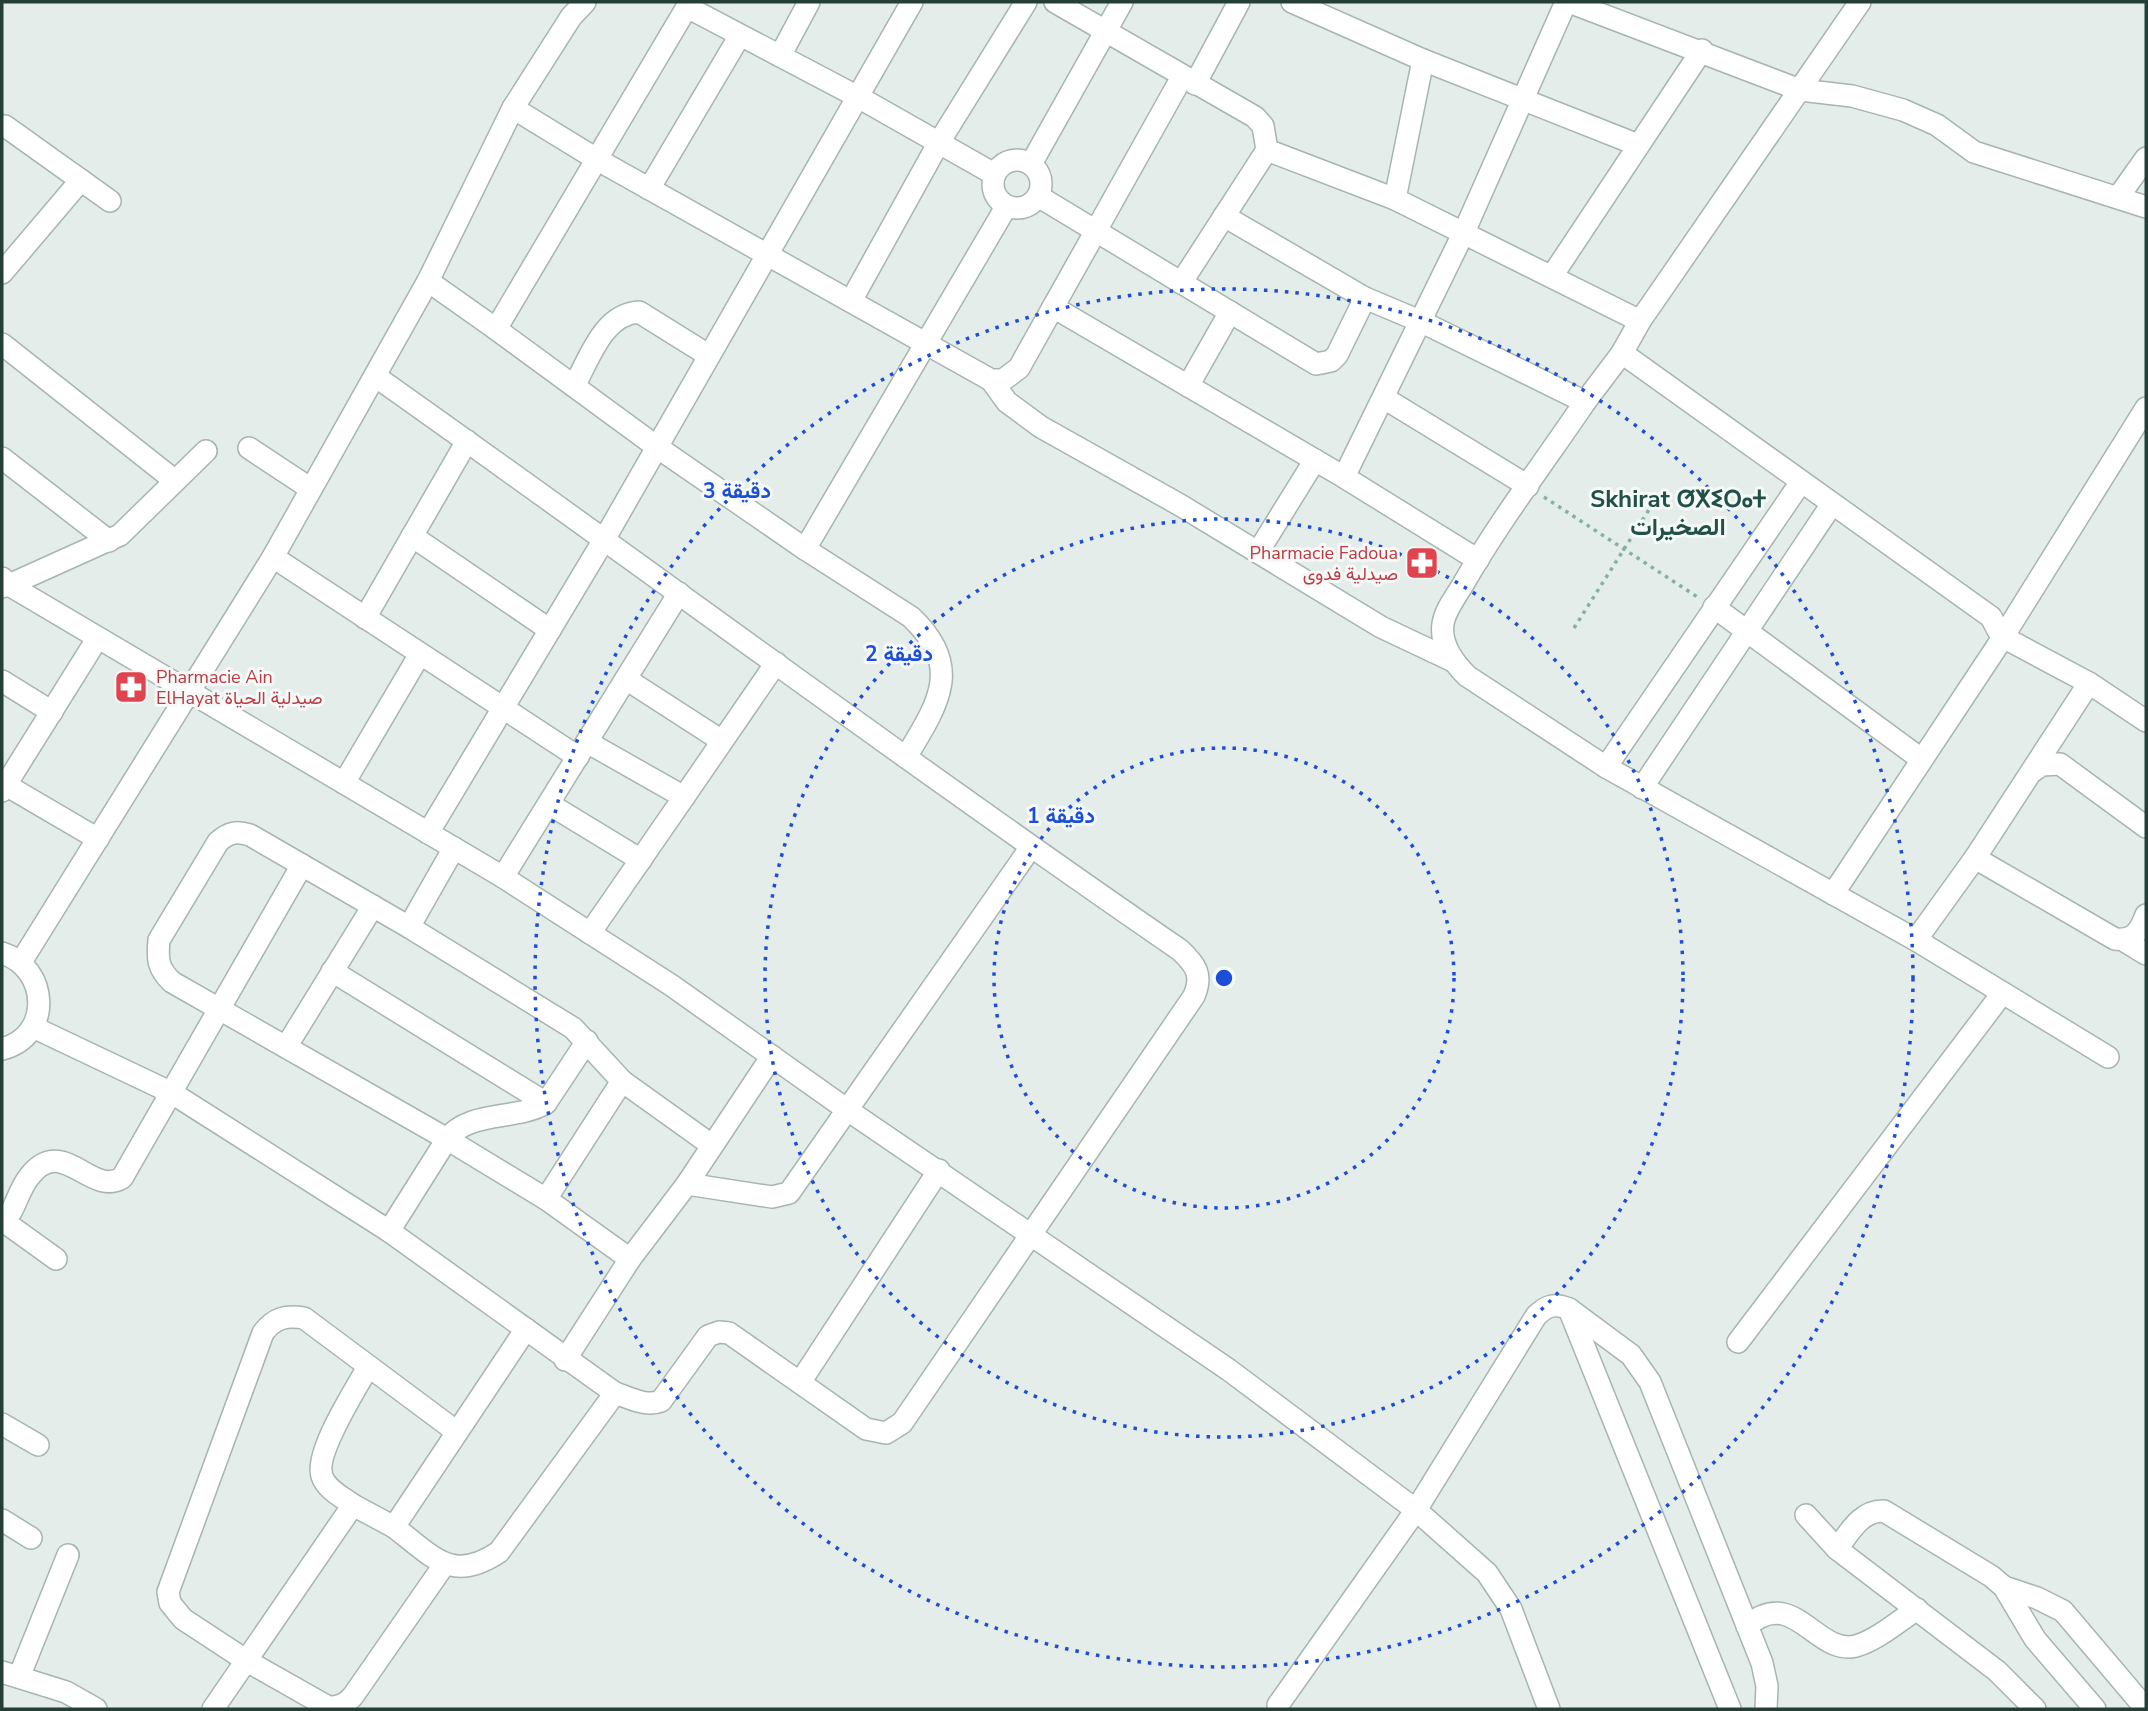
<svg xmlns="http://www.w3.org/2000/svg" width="2148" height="1711" font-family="'Nunito Sans',Vazirmatn,'Noto Sans Tifinagh',sans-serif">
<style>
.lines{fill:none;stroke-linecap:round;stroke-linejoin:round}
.minor-casing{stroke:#a7b5b0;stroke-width:24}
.path{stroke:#85b0a5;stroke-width:3.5;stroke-dasharray:3.5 5;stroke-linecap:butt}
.minor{stroke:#fff;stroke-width:21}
.ring{fill:none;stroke:#1d4ed8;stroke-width:3.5;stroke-dasharray:3.5 7}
.labels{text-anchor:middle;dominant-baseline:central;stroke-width:6;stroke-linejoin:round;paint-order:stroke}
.health-label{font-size:18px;fill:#be3a42;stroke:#f5f9f7;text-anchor:end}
.district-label{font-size:24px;font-weight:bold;fill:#205047;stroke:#f5f9f7}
.centre{fill:#1d4ed8;stroke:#f5f9f7;stroke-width:3.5}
.ring-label{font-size:21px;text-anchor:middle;font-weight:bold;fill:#1d4ed8;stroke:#f5f9f7;stroke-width:6;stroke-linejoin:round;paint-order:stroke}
</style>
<rect width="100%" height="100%" fill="#e4ede9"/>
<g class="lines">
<defs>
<g id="minor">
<polyline points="1055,2 1255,117 1263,126 1267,150 1181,283"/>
<polyline points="1292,2 1423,60 1638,145"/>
<polyline points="1569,2 1800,90 1852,96 1903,110 1937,125 1974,152 2146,207"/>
<polyline points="687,7 860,98 994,174"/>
<polyline points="780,56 809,2"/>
<polyline points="1423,60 1395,199 1640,321"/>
<polyline points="1195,84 1239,2"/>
<polyline points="513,108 598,160 991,380 1003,380 1019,368 1182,77"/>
<polyline points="5,126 110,201"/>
<polyline points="1267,150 1395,199"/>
<circle cx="1017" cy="184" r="24"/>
<polyline points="1031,164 1122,2"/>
<polyline points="649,189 739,37"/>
<polyline points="1038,196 1316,364 1331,361 1337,355 1365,298"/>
<polyline points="2119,196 2146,158"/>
<path d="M 1224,216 L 1365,298 L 1422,322 L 1585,402 C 1545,461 1501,519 1465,581 C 1458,594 1445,609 1443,624 C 1440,644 1454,663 1467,676 L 1606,767 L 1916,940 L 2108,1057"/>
<polyline points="2,273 81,180"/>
<polyline points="1552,276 1702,50"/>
<polyline points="428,281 496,329 690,2"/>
<polyline points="851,301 938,144 1026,2"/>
<polyline points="1053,307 1344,477"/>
<polyline points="496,329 657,447 805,549 1006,207"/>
<polyline points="2,344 174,480"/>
<polyline points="1622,353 1640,321 1860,2"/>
<polyline points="991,380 1007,402 1041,427 1180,505 1381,627 1453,661"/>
<path d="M 574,386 C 590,358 603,314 639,312 L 708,355"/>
<polyline points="1188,386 1230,312"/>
<polyline points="1384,398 1528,486"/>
<polyline points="1585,402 1622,353 1991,617 2001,636 2089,683 2146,721"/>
<polyline points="249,448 311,489"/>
<polyline points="2,458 109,541"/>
<polyline points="412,536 550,630"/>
<path d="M 805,549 L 911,617 C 964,667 938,704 906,757"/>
<polyline points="1258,552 1315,460"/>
<polyline points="273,557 578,757"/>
<polyline points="1478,560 1344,477 1464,232 1566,2"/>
<polyline points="2,578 9,585 120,535 206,451"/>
<polyline points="2,587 9,585 503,877 590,933 671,985 849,1111 1229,1370 1416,1510 1487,1573 1511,1609 1549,1709"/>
<polyline points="1714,607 1921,759"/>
<polyline points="365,618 467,441"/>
<polyline points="626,679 722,741"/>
<polyline points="2,681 52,712"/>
<polyline points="587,742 684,797 590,933"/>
<polyline points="1606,767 1801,482"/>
<polyline points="2033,771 2042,765 2060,764 2146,827"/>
<polyline points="344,783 420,654"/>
<polyline points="6,785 98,839"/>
<polyline points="1642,788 1832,504"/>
<polyline points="2,791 97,639"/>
<polyline points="684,797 776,663"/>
<polyline points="549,804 641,860"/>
<polyline points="428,833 605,538 912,2"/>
<path d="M 454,848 L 409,927 L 250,835 C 237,831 229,832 218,842 L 159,940 C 157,959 158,969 172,982 L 447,1139 C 470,1110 515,1121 546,1103"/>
<path d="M 1975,858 L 2115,939 C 2134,941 2140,931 2146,915"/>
<polyline points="503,877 679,593"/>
<polyline points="1833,894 1998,645 2146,408"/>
<polyline points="409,927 573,1028 622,1081"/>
<polyline points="1916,940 1975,858 2089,683"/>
<polyline points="2123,940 2146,954"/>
<path d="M 2,953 C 49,968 53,1036 2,1049"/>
<polyline points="21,962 273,557 428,281 513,108 571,17 585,2"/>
<polyline points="332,971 546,1103 587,1041"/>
<path d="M 33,1027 L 172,1093 L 389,1231 L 615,1393 C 630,1398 646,1407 661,1401 L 708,1336 L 719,1332 L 729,1333 L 866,1429 L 886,1433 L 902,1423 L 1194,996 C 1203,975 1196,965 1180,950 C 908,763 644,566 375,376"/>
<polyline points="286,1047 373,906"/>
<polyline points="687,1184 772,1197 789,1193 1031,847"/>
<polyline points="546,1199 622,1081 710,1144"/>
<path d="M 11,1212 C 17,1201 21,1187 29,1177 C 62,1133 90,1197 122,1178 L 302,865"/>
<polyline points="6,1223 56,1259"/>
<polyline points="389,1231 447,1139 546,1199 630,1259"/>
<polyline points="1569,1309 1730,1709"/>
<polyline points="1738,1342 2001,995"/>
<polyline points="565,1360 630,1259 687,1184 772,1056"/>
<polyline points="801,1381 939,1170"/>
<polyline points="2,1424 38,1445"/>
<path d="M 353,1505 C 342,1497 326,1489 322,1476 C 314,1453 356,1389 368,1367"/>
<polyline points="1806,1515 1837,1549 1997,1671 2035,1709"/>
<polyline points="2,1520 31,1538"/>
<path d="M 394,1527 C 433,1556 451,1584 499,1552 L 615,1393"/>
<path d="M 1837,1549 C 1849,1533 1861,1510 1884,1511 L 1991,1576 L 2004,1587 L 2035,1639 L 2095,1709"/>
<path d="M 444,1565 L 353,1696 C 345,1705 339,1707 328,1707 L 247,1661 L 183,1619 L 170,1603 L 168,1592 L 263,1333 C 274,1318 286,1315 304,1318 L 457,1432"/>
<polyline points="2004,1587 2037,1598 2063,1611 2146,1709"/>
<path d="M 1747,1626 C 1794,1585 1816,1656 1856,1646 C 1877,1640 1899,1621 1917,1609"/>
<polyline points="2,1672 66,1692 96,1709"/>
<polyline points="19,1677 68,1555"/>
<path d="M 1278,1705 L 1416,1510 L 1536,1316 C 1547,1305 1555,1303 1569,1309 L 1631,1355 L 1650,1382 L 1762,1663 L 1767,1686 L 1766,1709"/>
<polyline points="213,1709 353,1505 394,1527 526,1329"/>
</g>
</defs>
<use href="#minor" class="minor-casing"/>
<g class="path">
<polyline points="1544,497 1699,598"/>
<polyline points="1574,628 1652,505"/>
</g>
<use href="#minor" class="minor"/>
</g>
<g class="ring">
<circle cx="1224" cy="978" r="230"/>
<circle cx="1224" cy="978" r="459"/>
<circle cx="1224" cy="978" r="689"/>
</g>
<defs>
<symbol id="pharmacy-square" viewBox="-11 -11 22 22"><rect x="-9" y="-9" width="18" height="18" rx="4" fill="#e0444e" stroke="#f5f9f7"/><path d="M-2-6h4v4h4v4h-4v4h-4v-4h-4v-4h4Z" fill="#fff"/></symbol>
</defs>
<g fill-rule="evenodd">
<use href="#pharmacy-square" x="1403" y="544" width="38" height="38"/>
<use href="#pharmacy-square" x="112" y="668" width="38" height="38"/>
</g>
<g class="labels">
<g class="health-label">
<text x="1398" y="553">Pharmacie Fadoua<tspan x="1398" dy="21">صيدلية فدوى</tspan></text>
<text x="156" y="677" text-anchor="start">Pharmacie Ain<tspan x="156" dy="21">ElHayat صيدلية الحياة</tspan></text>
</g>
<g class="district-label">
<text x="1678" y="499">Skhirat ⵚⵅⵉⵔⴰⵜ<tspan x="1678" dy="28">الصخيرات</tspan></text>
</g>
</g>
<circle cx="1224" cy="978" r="10" class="centre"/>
<g class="ring-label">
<text x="737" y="498">3 دقيقة</text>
<text x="899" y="661">2 دقيقة</text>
<text x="1061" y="823">1 دقيقة</text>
</g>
<rect width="2148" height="1711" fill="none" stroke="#243e38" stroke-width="7"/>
</svg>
